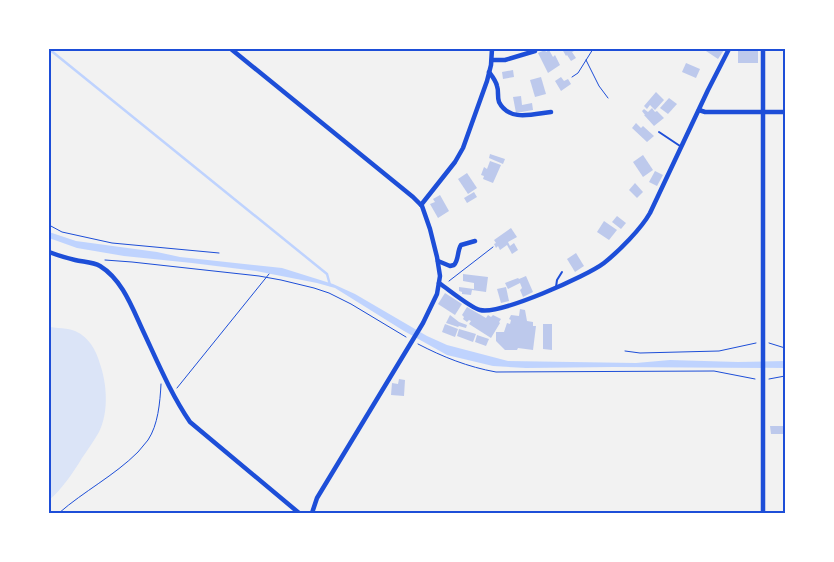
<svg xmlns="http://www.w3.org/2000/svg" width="834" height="562" font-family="'Work Sans',sans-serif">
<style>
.green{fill:#dbe4f7}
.water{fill:#bfd3fe}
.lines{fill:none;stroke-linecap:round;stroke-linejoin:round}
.stream{stroke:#bfd3fe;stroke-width:2.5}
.building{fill:#bdc9ec}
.path{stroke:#1d4ed8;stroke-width:1}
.service{stroke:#1d4ed8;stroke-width:2}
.minor{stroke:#1d4ed8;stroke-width:4.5}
.neatline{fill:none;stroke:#1d4ed8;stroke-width:2}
</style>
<rect width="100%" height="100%" fill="#f2f2f2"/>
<path class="green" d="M 49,327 C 57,328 68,328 75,331 C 89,337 96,350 100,364 C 107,384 109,412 99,432 C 94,441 88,449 82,458 C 73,473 62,489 49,500 Z"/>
<polygon class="water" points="49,232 76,241 157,252 180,257 282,268 333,284 355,294 427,336 447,345 508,361 636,363 670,360 738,362 785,361 785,368 614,367 526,368 493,366 447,355 404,331 335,288 317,283 256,271 192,263 124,256 77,248 49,238"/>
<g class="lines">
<polyline class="stream" points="49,49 327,274 330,285"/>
</g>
<g class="building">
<polygon points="562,49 578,49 572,52 576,58 571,61 567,55 566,56"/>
<polygon points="708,49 722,49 724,50 718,59 706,51"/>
<polygon points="545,50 546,52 549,50 553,57 555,55 560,65 548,73 538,53"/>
<rect x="738" y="51" width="20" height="12"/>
<polygon points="686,63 700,69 696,78 682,72"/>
<polygon points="513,70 514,77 503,79 502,72"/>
<polygon points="541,77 546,94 535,97 530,80"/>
<polygon points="561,77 564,81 568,79 571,84 561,91 555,81"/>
<polygon points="656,92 664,100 655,110 650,105 647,109 644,106"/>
<polygon points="521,96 522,105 532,103 533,110 516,113 513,97"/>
<polygon points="669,98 677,104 668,114 660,108"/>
<polygon points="652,108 655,112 657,111 664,118 654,126 644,115 645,115 642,111 644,109 648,112"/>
<polygon points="636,123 641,128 643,126 654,136 647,142 632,128"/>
<polygon points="490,154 505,159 503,164 489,158"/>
<polygon points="643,155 653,170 643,177 633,162"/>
<polygon points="490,161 501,165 493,183 483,179 484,176 481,175 484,167 487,169"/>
<polygon points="655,171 663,175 657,186 649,182"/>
<polygon points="467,173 477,188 468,194 458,179"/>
<polygon points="635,183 643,192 637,198 629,190"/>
<polygon points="474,192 477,197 467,203 464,198"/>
<polygon points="440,195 449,211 438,218 430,204 435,202 433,199"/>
<polygon points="617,216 626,223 621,229 612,222"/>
<polygon points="604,221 617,230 609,240 597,232"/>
<polygon points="511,228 517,237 508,242 510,246 514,243 518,250 512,254 507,245 500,250 498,246 496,248 494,244 496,243 494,240"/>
<polygon points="576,253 584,266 575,272 567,259"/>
<polygon points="463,274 488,277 486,292 472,290 471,295 462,294 462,292 459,291 459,287 474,289 474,283 463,281"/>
<polygon points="526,276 533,292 523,297 520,290 522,288 520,283 508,289 505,283 518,278 519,279"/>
<polygon points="506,287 509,301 501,303 497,289"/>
<polygon points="445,293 462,304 455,315 438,304"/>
<polygon points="467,307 486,318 488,315 491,317 493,315 501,319 499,322 500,323 491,338 469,324 471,321 469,320 467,322 463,319 464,317 462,315"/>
<polygon points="520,309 525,310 527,321 533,322 533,326 536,326 533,350 518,348 517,350 505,350 496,341 496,332 504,332 507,323 510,324 511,320 509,319 511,315 519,316"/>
<polygon points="450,315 459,322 467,325 466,328 459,326 458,327 446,323"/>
<polygon points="445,324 458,329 455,337 442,332"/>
<polygon points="543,324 552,324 552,350 543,349"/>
<polygon points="459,329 476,334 473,342 457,336"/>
<polygon points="477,335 489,339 486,346 475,342"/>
<polygon points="399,379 405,380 404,396 391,395 392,383 398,384"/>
<polygon points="770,426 785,426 785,434 771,434"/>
</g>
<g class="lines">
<g class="path">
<polyline points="586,60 599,86 608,98"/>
<polyline points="572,77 578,73 593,49"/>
<polyline points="49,225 62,232 112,243 219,253"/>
<polyline points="105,260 132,262 259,276 281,280 314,288 329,293 351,304 406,337"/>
<polyline points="449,281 493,247"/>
<polyline points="769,343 785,348"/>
<path d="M 418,344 C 443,357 468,367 496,372 L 714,371 L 755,379"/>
<polyline points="625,351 640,353 719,351 756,343"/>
<polyline points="769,379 785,376"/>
<polyline points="177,388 269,274"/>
<path d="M 59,513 C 84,491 114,476 138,452 C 141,448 145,444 148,440 C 158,425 160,403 161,384"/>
</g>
<g class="service">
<polyline points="659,132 680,146"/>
<polyline points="556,287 557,280 562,272"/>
</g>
<g class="minor">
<polyline points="231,49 413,197 422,206 430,229 437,257 440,276 437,294 423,323 317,498 312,513"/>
<polyline points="492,60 505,60 535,51"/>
<path d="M 489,72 C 492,76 496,81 497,86 C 499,91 497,97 499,102 C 509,122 533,114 551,112"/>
<polyline points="699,110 705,112 785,112"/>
<polyline points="421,205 455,162 463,148 487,81 491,65 492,49"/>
<path d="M 49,252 C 57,255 66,258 75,260 C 83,262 93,262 100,266 C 123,280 133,310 144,333 C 158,363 171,394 190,422 L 299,513"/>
<path d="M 438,261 L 450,266 L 454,265 C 459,260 457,251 461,245 L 475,241"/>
<path d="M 439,283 C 448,289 471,308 480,310 C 500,315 587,276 604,263 C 619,251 641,229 650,213 L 708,90 L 729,49"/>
<polyline points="763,513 763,49"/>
</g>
</g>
<rect width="834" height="562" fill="none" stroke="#ffffff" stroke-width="100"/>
<rect x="50" y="50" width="734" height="462" class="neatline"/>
</svg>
